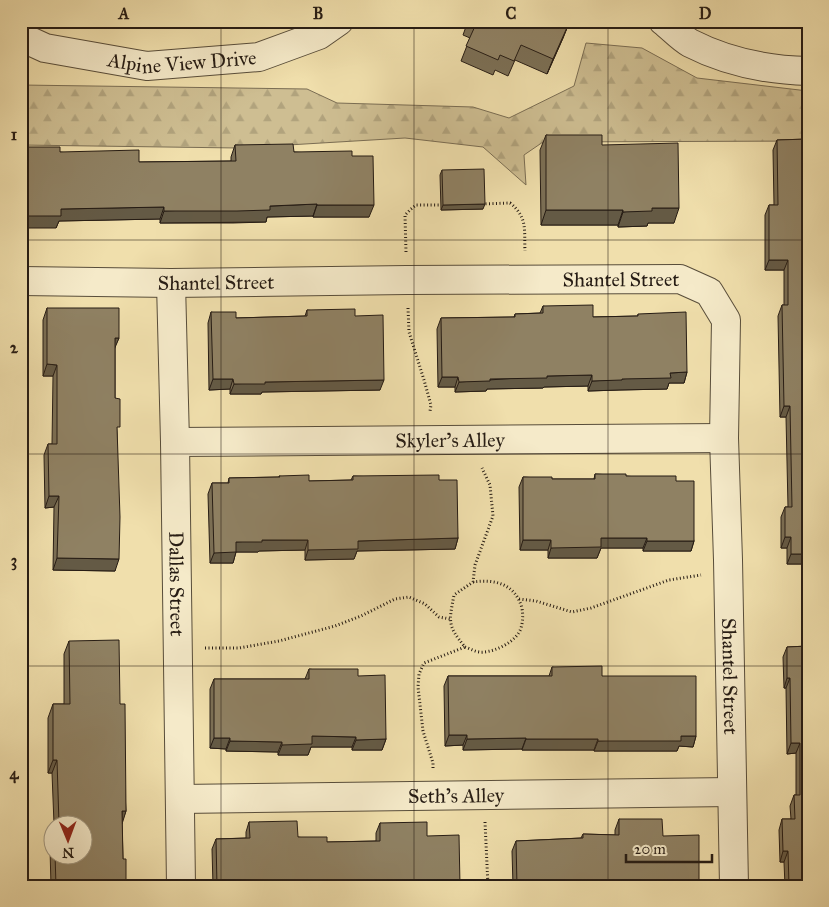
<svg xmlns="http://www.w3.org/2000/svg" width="829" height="907" font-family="'IM FELL Great Primer',serif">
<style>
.forest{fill:url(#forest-firs);stroke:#7a6d53}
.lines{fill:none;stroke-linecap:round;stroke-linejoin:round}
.street-casing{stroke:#584d3a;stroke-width:30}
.path{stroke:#261c14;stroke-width:3;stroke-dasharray:1 2.5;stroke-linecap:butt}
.street{stroke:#f5eac9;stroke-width:28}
.wall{fill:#7b6f55;stroke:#261c14}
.shaded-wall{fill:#645a45;stroke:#261c14}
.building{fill:#8f8163;stroke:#261c14}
.grid{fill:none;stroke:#261c14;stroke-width:1;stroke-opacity:0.55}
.labels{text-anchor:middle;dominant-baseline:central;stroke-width:4;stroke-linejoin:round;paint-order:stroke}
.street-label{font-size:20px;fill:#261c14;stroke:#f5eac9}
.neatline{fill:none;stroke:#261c14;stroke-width:2}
.grid-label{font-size:16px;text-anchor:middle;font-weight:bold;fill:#261c14}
</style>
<defs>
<pattern id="forest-firs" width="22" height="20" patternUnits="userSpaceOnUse" patternTransform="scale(1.25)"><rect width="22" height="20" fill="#cebe92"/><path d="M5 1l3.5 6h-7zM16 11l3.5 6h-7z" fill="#b1a37d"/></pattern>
</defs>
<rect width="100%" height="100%" fill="#f0dfac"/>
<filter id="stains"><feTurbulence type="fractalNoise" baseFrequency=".004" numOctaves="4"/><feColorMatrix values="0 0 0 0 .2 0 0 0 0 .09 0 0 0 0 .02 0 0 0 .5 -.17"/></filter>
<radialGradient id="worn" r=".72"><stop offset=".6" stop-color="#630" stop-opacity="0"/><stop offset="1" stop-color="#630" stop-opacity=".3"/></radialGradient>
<polygon class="forest" points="586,43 642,48 697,78 808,91 808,141 543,142 524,155 526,185 483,147 405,138 238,148 21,145 21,85 307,89 337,103 473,107 509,118 574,86"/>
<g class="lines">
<defs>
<g id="street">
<path d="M 663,21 C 672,28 681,38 690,43 C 727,62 767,70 808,71"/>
<path id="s1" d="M 21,37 L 45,48 L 147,66 L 259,57 L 319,35 L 339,21"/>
<path id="s2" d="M 21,281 L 171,283 L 407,280 L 680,279 L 709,292 L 726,320 L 724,438 L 728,560 L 734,886"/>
<path id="s3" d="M 171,283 L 175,442 L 181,886"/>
<path id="s4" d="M 175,442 L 724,438"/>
<path id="s5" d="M 180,799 L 732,792"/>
</g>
</defs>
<use href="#street" class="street-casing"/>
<g class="path">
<path d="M 482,204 L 510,203 C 528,217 524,231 525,251"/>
<polyline points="406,252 405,215 411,209 416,205 443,205"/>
<polyline points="408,308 409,332 424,380 431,405 430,411"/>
<polyline points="519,599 536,601 572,612 591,608 669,580 701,575"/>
<path d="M 465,647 C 471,649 477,653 484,652 C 497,651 517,641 521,628 C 523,621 523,615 522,608 C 515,584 496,579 473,582"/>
<polyline points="205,648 239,648 279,641 335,626 361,616 395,599 409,597 425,604 439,617 450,619"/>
<path d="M 433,768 L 433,763 L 423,731 L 418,687 L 419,674 L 424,663 L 465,647 C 447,625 449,622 454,595 L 473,582 L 475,565 L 493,516 L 490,485 L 482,468"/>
<polyline points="485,822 488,886"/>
</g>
<use href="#street" class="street"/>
</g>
<g class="wall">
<polygon points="468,21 564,21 569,23 563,38 547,74 515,60 508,76 495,70 493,75 461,61 470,38 463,35"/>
<polygon points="546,135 602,145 674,223 648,223 647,226 618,227 618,225 541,225 540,150"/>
<polygon points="808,139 808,564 787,564 787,548 781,548 781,517 785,507 788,507 786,417 780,417 778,316 782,305 784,305 784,270 765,270 765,215 769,205 774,205 773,150 777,140"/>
<polygon points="235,145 294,152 352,156 369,217 313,217 313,216 267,217 266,222 233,223 160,223 160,219 59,221 56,228 60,152 139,162 231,161 231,157"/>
<polygon points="442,170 483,209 441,210 440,175"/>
<polygon points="543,306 593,317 638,316 638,314 687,372 684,383 669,383 667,389 619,390 588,391 588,386 544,387 543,388 487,389 486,391 455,392 455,387 438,387 437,329 441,318 514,317 515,314 540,313"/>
<polygon points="47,308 119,338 115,346 115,398 117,434 115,571 53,570 54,507 45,508 44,455 48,444 52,444 53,376 43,376 43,320"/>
<polygon points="307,310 355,316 380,390 262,392 261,394 230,394 230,389 209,390 208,323 211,312 236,318 305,316"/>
<polygon points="595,474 626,476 676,481 694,541 691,551 643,551 643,548 601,548 597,558 548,558 548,550 520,550 519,487 523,477 552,479 594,479"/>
<polygon points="279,476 309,481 351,480 353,476 439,480 458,538 455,549 357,551 354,559 305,560 305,550 259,551 258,552 236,552 233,563 210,563 208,494 212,483 228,483 229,478 279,477"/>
<polygon points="69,641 120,704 126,811 122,822 123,859 126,886 51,886 50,849 52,842 52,854 82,854 82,824 54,824 52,773 48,773 48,718 53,704 64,704 64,654"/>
<polygon points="808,646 808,886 785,886 784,862 780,862 779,830 782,819 791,819 790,806 794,795 796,795 796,753 787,754 786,688 784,688 783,657 787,647"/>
<polygon points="552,667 602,676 696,736 693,747 679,746 677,751 594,751 594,750 522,750 522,749 463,750 463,745 445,746 444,686 448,676 549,676"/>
<polygon points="309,669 358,676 386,739 382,750 352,750 352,747 311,747 308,755 278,755 278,752 226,751 226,749 210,748 210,689 214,679 305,679"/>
<polygon points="619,819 663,836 699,886 513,886 512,851 516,841 581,838 583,834 615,835 615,830"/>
<polygon points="249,822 298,837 327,842 376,841 376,833 380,823 427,836 460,886 213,886 212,849 216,839 246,838 246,832"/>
</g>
<g class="shaded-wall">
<polygon points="793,21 808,21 808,23"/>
<polygon points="569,23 563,38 547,74 553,59"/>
<polygon points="317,204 313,216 267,217 266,222 160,223 164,211"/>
<polygon points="485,204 483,209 441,210 443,205"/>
<polygon points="317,205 374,205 369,217 313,217"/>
<polygon points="164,207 160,219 59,221 56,228 21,228 21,216 61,209"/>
<polygon points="652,208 679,208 674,223 648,223 647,226 618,227 623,212"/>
<polygon points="546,210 623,210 618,225 541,225"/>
<polygon points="769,260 788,260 784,270 765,270"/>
<polygon points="115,338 119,338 114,350"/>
<polygon points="47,364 57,365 53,376 43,376"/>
<polygon points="687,372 684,383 669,383 667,389 619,390 588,391 592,381 622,379 670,373"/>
<polygon points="592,375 588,386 544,387 543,388 487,389 486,391 455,392 459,382 547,376"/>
<polygon points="442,377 458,377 455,387 438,387"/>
<polygon points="213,379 233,379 230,389 209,390"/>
<polygon points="384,380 380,390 262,392 261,394 230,394 234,384 265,382"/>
<polygon points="784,406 790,406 786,417 780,417"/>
<polygon points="49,496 59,496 54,507 45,508"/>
<polygon points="785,537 791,537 787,548 781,548"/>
<polygon points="458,538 455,549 357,551 354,559 305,560 308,550 358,541"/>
<polygon points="601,538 647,538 643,548 601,548 597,558 548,558 551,548"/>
<polygon points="262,540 308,540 305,550 259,551 258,552 236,552 233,563 210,563 214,553 236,542"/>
<polygon points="523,540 551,540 548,550 520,550"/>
<polygon points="647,541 694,541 691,551 643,551"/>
<polygon points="791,554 808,554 808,564 787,564"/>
<polygon points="57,558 119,559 115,571 53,570"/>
<polygon points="787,678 790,678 786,688 784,688"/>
<polygon points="449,735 467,735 463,745 445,746"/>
<polygon points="312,736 356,737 352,747 311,747 308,755 278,755 282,745"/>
<polygon points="681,736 696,736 693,747 679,746 677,751 594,751 598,741"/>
<polygon points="214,738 230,738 226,749 210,748"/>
<polygon points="526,738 522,749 463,750 467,739"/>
<polygon points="386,739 382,750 352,750 356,740"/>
<polygon points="526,739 598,739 594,750 522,750"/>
<polygon points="230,741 282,742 278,752 226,751"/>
<polygon points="791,743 800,743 796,753 787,754"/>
<polygon points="53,760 57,760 52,773 48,773"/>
<polygon points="122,811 126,811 122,824"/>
<polygon points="783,851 788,851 784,862 780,862"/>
</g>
<g class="building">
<polygon points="470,21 564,21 569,23 553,59 521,45 514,61 500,55 498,60 466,46 476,24"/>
<polygon points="546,135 602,135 602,145 678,143 679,208 652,208 652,211 623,212 623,210 546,210"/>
<polygon points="808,139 808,554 791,554 791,537 785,537 785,507 792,507 790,406 784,406 782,305 788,305 788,260 769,260 769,205 778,205 777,140"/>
<polygon points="293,144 294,152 352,151 352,156 373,156 374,205 317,205 317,204 270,206 270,210 237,211 164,211 164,207 61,209 61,216 21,216 21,147 60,147 60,152 139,150 139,162 236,161 235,145"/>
<polygon points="484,169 485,204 443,205 442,170"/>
<polygon points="593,305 593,317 638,316 638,314 686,312 687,372 670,373 671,378 622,379 622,380 592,381 592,375 547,376 547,378 490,379 490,381 459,382 458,377 442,377 441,318 515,317 515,314 543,313 543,306"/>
<polygon points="47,308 119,308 119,338 115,338 115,398 120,399 120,427 117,427 120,517 119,559 57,558 59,496 49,496 48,444 57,444 57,365 47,364"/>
<polygon points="355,309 355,316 383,315 384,380 265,382 265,384 234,384 233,379 213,379 211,312 236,312 236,318 307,316 307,310"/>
<polygon points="595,474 626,474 626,476 676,476 676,481 694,481 694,541 647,541 647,538 601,538 601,547 551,548 551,540 523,540 523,477 552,477 552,479 595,479"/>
<polygon points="309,475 309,481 353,480 353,476 439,475 439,480 457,480 458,538 358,541 358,549 308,550 308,540 262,540 262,542 236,542 236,552 214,553 212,483 229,483 229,478 280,477 279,476"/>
<polygon points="119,640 120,704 125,704 126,811 122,811 123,859 126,859 126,886 56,886 55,854 82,854 82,824 59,824 57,760 53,760 53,704 70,704 69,641"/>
<polygon points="808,646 808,886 789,886 788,851 783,851 782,819 795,819 794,795 800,795 800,743 791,743 790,678 787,678 787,647"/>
<polygon points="602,666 602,676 696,676 696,736 681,736 681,741 598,741 598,739 526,739 526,738 467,739 467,735 449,735 448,676 552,676 552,667"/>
<polygon points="309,669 358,669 358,676 385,675 386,739 356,740 356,737 312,736 312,744 282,745 282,742 230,741 230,738 214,738 214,679 309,679"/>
<polygon points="619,819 662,819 663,836 699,835 699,886 517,886 516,841 583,838 583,834 619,835"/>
<polygon points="297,821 298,837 327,837 327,842 380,841 380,823 427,822 427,836 459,835 460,886 217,886 216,839 250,838 249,822"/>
</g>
<path class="grid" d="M 221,21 L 221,886M 414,21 L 414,886M 608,21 L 608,886M 21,240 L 808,240M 21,454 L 808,454M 21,666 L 808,666"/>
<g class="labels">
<g class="street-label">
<text stroke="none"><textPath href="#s1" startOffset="165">Alpine View Drive</textPath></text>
<text stroke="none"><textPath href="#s2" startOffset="600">Shantel Street</textPath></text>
<text stroke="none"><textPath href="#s2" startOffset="195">Shantel Street</textPath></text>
<text stroke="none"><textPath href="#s4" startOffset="275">Skyler's Alley</textPath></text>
<text stroke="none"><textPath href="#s3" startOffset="301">Dallas Street</textPath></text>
<text stroke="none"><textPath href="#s2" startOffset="1080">Shantel Street</textPath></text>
<text stroke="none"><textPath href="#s5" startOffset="276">Seth's Alley</textPath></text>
</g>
</g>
<rect width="829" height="907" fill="none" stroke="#f0dfac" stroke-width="55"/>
<g transform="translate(68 840) rotate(179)"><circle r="24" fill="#f5eac9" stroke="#a29881"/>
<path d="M0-4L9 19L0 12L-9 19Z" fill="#8f2418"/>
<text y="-8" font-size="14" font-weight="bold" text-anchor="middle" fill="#261c14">N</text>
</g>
<path d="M626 854v8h86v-8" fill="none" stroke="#261c14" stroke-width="2.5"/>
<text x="634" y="854" font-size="15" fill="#261c14" stroke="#f5eac9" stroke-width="4" paint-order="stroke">20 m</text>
<rect x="28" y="28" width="774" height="852" class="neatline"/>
<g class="grid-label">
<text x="124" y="19">A</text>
<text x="318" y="19">B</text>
<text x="511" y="19">C</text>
<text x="705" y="19">D</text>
<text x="14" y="140">1</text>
<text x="14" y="353">2</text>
<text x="14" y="566">3</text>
<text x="14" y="779">4</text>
</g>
<rect width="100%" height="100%" filter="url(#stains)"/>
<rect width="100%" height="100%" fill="url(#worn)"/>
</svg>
